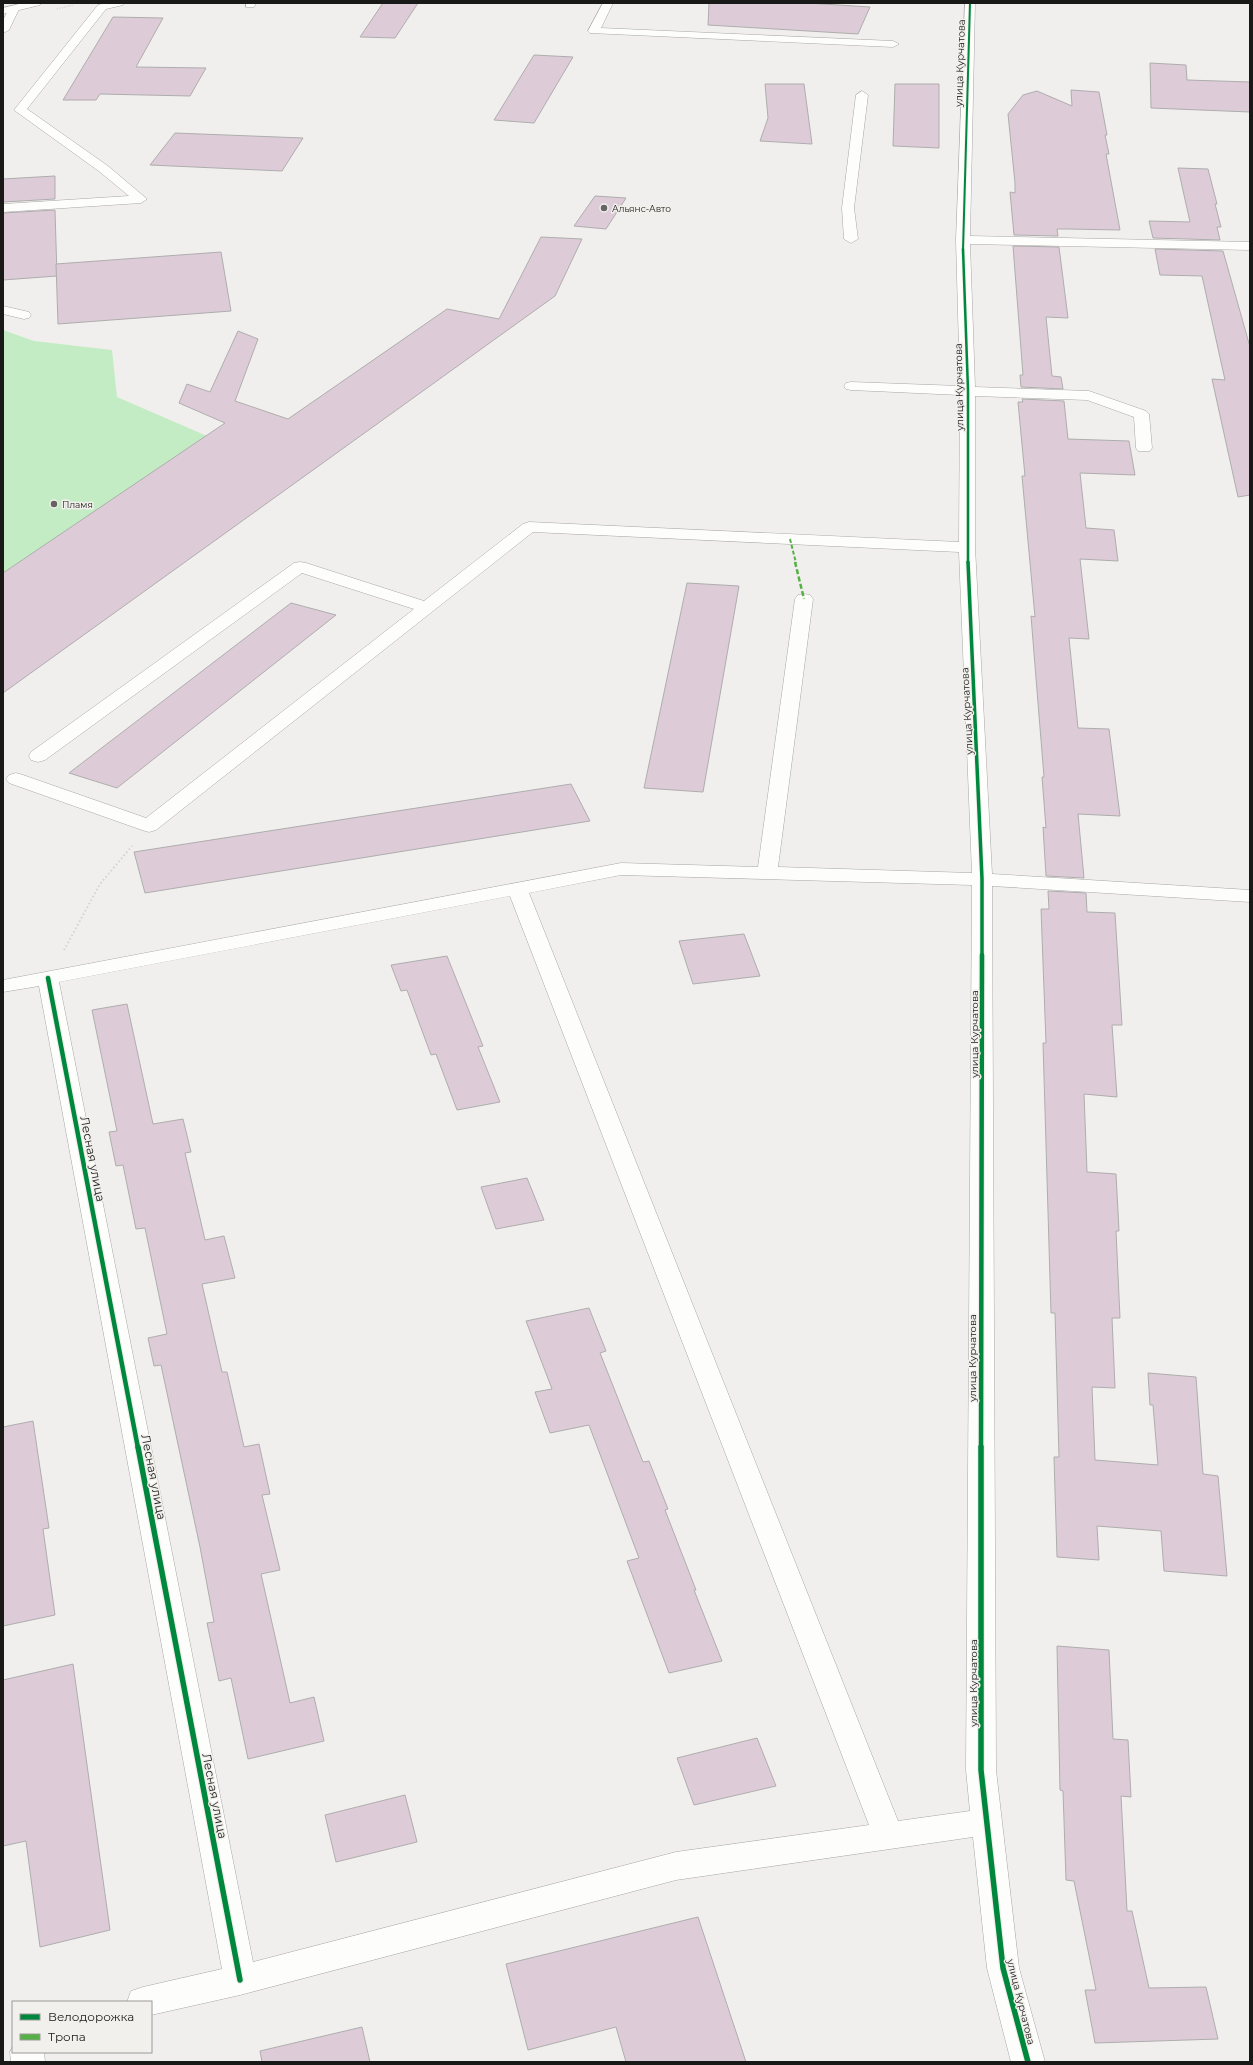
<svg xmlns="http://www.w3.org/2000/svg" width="1253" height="2065" font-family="Montserrat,sans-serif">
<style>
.green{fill:#c3ecc4}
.building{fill:#ddccd8;stroke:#aeadad}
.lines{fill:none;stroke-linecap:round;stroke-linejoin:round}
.minor-casing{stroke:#a8a7a6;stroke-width:1}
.major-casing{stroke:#a8a7a6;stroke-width:1}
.path-far1{stroke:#d3d3d3;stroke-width:1.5;stroke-dasharray:1 1.5;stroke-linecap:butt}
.path{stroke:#d3d3d3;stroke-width:2;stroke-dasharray:1.5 2.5;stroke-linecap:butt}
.minor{fill:#fdfdfc;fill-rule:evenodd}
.major{fill:#fdfdfc;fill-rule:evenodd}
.quiet-far1{stroke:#55b145;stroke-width:2;stroke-dasharray:4 2;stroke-linecap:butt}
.quiet{stroke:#55b145;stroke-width:2.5;stroke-dasharray:5 2.5;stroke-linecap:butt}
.cycleway-far4-casing{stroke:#f2f0ec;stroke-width:3.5}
.cycleway-far3-casing{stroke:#f2f0ec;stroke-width:4}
.cycleway-far2-casing{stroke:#f2f0ec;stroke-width:5.5}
.cycleway-far1-casing{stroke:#f2f0ec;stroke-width:7}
.cycleway-casing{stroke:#f2f0ec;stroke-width:8}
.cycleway-far4{stroke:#00873e;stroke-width:2}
.cycleway-far3{stroke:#00873e;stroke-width:2.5}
.cycleway-far2{stroke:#00873e;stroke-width:3.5}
.cycleway-far1{stroke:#00873e;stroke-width:4.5}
.cycleway{stroke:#00873e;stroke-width:5.5}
.poi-dot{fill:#656462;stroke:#f2f0ec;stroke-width:1.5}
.labels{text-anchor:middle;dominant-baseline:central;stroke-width:3;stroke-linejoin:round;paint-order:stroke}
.far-poi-label{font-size:9px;fill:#191917;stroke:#f2f0ec;text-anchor:start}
.street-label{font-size:10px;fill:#191917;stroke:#f2f0ec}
.near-street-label{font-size:12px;fill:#191917;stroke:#f2f0ec}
</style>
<rect width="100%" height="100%" fill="#f1efed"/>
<polygon class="green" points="3,330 34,341 112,350 117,397 207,436 3,573"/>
<g class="building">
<polygon points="383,3 418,3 395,38 360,37"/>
<polygon points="709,3 807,3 870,7 858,34 708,25"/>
<polygon points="113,17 163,18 136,67 206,68 190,96 100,94 96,100 63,100"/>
<polygon points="534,55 573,57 534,123 494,120"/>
<polygon points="1150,63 1186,65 1187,80 1250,82 1250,112 1151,108"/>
<polygon points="765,84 804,84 812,144 760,141 768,118"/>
<polygon points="895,84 939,84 939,148 893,146"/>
<polygon points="1071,90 1099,92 1107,135 1105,135 1109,154 1106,154 1120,230 1067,229 1057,229 1058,236 1014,235 1010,192 1015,193 1015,183 1008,114 1023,95 1037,91 1072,106"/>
<polygon points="175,133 303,138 282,171 150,165"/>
<polygon points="1178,168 1208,169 1217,204 1215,204 1221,227 1217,227 1220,240 1153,238 1149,221 1190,222"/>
<polygon points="55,176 55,199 3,202 3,179"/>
<polygon points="595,196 626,198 606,229 574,226"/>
<polygon points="55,210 57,276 3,280 3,213"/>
<polygon points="541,237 582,239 555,296 3,693 3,573 225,423 179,403 187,384 210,392 238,331 258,339 235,401 288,419 447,309 499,319"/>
<polygon points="1013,246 1059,247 1068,318 1046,317 1052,376 1061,377 1063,389 1021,387 1020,375 1023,375"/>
<polygon points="1155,249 1223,251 1250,347 1250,495 1238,497 1212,379 1225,380 1202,276 1160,275"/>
<polygon points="221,252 231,311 58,324 56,264"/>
<polygon points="1022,399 1064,401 1068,439 1129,441 1135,475 1080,473 1086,528 1114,530 1118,561 1080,559 1089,639 1069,638 1078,728 1109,729 1120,816 1078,814 1084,878 1046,876 1043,827 1046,828 1042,777 1044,777 1031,616 1035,617 1022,476 1025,476 1018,402 1023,402"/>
<polygon points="687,583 739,586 703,792 644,788"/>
<polygon points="291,603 336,615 117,788 69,773"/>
<polygon points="571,784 590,821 145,893 134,852"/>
<polygon points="1048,891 1086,893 1087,912 1115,913 1122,1025 1112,1025 1117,1097 1084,1094 1087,1172 1116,1174 1119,1231 1116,1231 1120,1318 1112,1318 1115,1388 1092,1387 1095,1460 1158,1465 1153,1405 1150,1405 1148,1373 1196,1377 1203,1474 1218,1476 1227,1576 1164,1571 1161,1531 1097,1526 1099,1560 1057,1557 1054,1457 1059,1457 1057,1384 1055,1313 1051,1313 1043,1043 1046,1043 1041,909 1049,909"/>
<polygon points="744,934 760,976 693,984 679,941"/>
<polygon points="447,956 483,1046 478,1047 500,1102 457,1110 436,1054 431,1055 407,990 401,991 391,965"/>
<polygon points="127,1004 153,1124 183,1119 191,1152 185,1153 205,1240 224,1236 235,1278 202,1284 222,1372 227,1372 244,1447 259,1444 270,1494 262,1495 280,1570 261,1574 290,1703 314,1697 324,1741 248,1759 231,1678 219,1681 207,1623 214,1622 200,1547 161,1365 154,1366 148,1338 167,1334 145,1228 136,1229 123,1165 116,1166 109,1132 117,1131 92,1010"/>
<polygon points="527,1178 544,1220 496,1229 481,1187"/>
<polygon points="589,1308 606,1351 600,1353 643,1462 649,1461 668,1509 665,1510 696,1590 694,1590 722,1661 669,1673 627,1561 639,1558 589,1425 550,1433 535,1392 552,1389 526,1321"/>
<polygon points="33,1421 49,1528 43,1529 55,1615 3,1626 3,1427"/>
<polygon points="1057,1646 1109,1650 1113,1739 1128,1740 1131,1797 1121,1796 1127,1911 1132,1911 1149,1988 1206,1987 1218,2039 1095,2043 1085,1990 1096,1990 1074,1881 1066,1880 1063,1791 1060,1790"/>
<polygon points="73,1664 110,1930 40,1947 26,1841 3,1846 3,1680"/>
<polygon points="757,1738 776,1786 694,1805 677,1758"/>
<polygon points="405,1795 417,1842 336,1862 325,1815"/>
<polygon points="698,1917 746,2062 626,2062 616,2027 528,2050 506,1964"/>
<polygon points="362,2027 370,2062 262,2062 260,2051"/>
</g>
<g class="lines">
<defs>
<g id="minor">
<polygon points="105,3 124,3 123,5 106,9 27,109 108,166 147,199 141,203 3,212 3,204 129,196 100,172 14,110 98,5"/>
<polygon points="246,3 256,3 254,7 246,7"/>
<polygon points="603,3 613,3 601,28 893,41 899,44 893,47 590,33 588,31"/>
<path d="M 965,3 L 975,3 L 970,236 L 1250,242 L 1250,250 L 970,244 L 975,387 L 1089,391 L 1146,411 L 1149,414 L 1152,448 L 1150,451 L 1138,451 L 1136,448 L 1134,417 L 1087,400 L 975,396 L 975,547 L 992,874 L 1250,890 L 1250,902 L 992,886 L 996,1770 L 1019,1968 L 1045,2062 L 1011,2062 L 987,1968 L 973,1837 L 676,1880 L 240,1995 L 151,2015 L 151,2002 L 127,2002 L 131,1991 L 143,1987 L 222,1969 L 39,986 L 3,992 L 3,980 L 621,863 L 758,867 L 795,599 L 798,595 L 804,594 L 810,595 L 813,599 L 778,867 L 972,873 L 959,552 L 533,532 L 156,830 L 149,832 L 142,830 L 9,783 L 6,779 L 9,775 L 16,773 L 23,775 L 146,818 L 414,609 L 302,573 L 45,760 L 38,762 L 31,760 L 29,756 L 31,752 L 294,563 L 300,562 L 306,563 L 424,601 L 523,524 L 529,522 L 959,542 L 960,395 L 851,390 L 846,389 L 844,386 L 846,383 L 851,382 L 960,386 L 956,240 ZM 621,875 L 972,885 L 966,1770 L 970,1811 L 898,1821 L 529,893 ZM 510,896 L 869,1825 L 676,1852 L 253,1962 L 59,982 Z"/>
<polygon points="14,6 19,9 9,30 3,33 3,20 10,7"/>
<polygon points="862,91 868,95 854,208 858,239 851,243 844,239 842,208 856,95"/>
<polygon points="3,306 29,312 31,315 29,318 24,319 3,314"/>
<polygon points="13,2046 13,2052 44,2052 45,2062 11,2062 10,2052"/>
</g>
<polygon id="major" points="23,3 41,3 40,5 3,14 3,8"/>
</defs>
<use href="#minor" class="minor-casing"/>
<use href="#major" class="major-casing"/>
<polyline class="path-far1" points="57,9 73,5"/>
<polyline class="path" points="64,950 100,884 132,846"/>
<use href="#minor" class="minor"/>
<use href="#major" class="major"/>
<polyline class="quiet-far1" points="790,539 796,563"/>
<polyline class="quiet" points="795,562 804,599"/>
<defs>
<polyline id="cycleway-far4" points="963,250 970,3"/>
<polyline id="cycleway-far3" points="963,249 968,390 968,563"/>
<polyline id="cycleway-far2" points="968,562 982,879 982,956"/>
<g id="cycleway-far1">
<polyline points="48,978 138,1448"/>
<polyline points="981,1448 982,955"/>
</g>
<g id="cycleway">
<polyline points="138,1447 240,1980"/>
<polyline points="981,1447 981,1770 1003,1968 1028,2062"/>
</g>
</defs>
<use href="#cycleway-far4" class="cycleway-far4-casing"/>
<use href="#cycleway-far3" class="cycleway-far3-casing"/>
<use href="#cycleway-far2" class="cycleway-far2-casing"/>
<use href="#cycleway-far1" class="cycleway-far1-casing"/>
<use href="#cycleway" class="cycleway-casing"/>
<use href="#cycleway-far4" class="cycleway-far4"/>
<use href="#cycleway-far3" class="cycleway-far3"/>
<use href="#cycleway-far2" class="cycleway-far2"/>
<use href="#cycleway-far1" class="cycleway-far1"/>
<use href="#cycleway" class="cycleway"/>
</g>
<g class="poi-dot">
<circle cx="604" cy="208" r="4"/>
<circle cx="54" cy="504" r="4"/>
</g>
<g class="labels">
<g class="far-poi-label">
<text x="612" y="208">Альянс-Авто</text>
<text x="62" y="504">Пламя</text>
</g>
<g class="street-label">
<text transform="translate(960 63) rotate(-88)">улица Курчатова</text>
<text transform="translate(959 387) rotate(-91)">улица Курчатова</text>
<text transform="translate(967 711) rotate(-93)">улица Курчатова</text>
<text transform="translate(974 1034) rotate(-90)">улица Курчатова</text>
<text transform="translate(972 1358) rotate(-90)">улица Курчатова</text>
<text transform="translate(973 1683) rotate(-90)">улица Курчатова</text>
<text transform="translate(1021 2002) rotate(76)">улица Курчатова</text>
</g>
<g class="near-street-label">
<text transform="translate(93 1159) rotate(79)">Лесная улица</text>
<text transform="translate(154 1477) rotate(79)">Лесная улица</text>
<text transform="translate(215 1796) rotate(79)">Лесная улица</text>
</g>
</g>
<rect width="1253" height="2065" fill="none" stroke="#191917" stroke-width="8"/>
<rect x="12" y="2001" width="140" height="52" fill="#f2f0ec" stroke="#9b9a97"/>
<rect x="20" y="2014" width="20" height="6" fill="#00873e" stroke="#9b9a97"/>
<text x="48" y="2021" font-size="12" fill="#191917">Велодорожка</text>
<rect x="20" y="2034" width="20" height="6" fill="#55b145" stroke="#9b9a97"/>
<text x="48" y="2041" font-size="12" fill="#191917">Тропа</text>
</svg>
